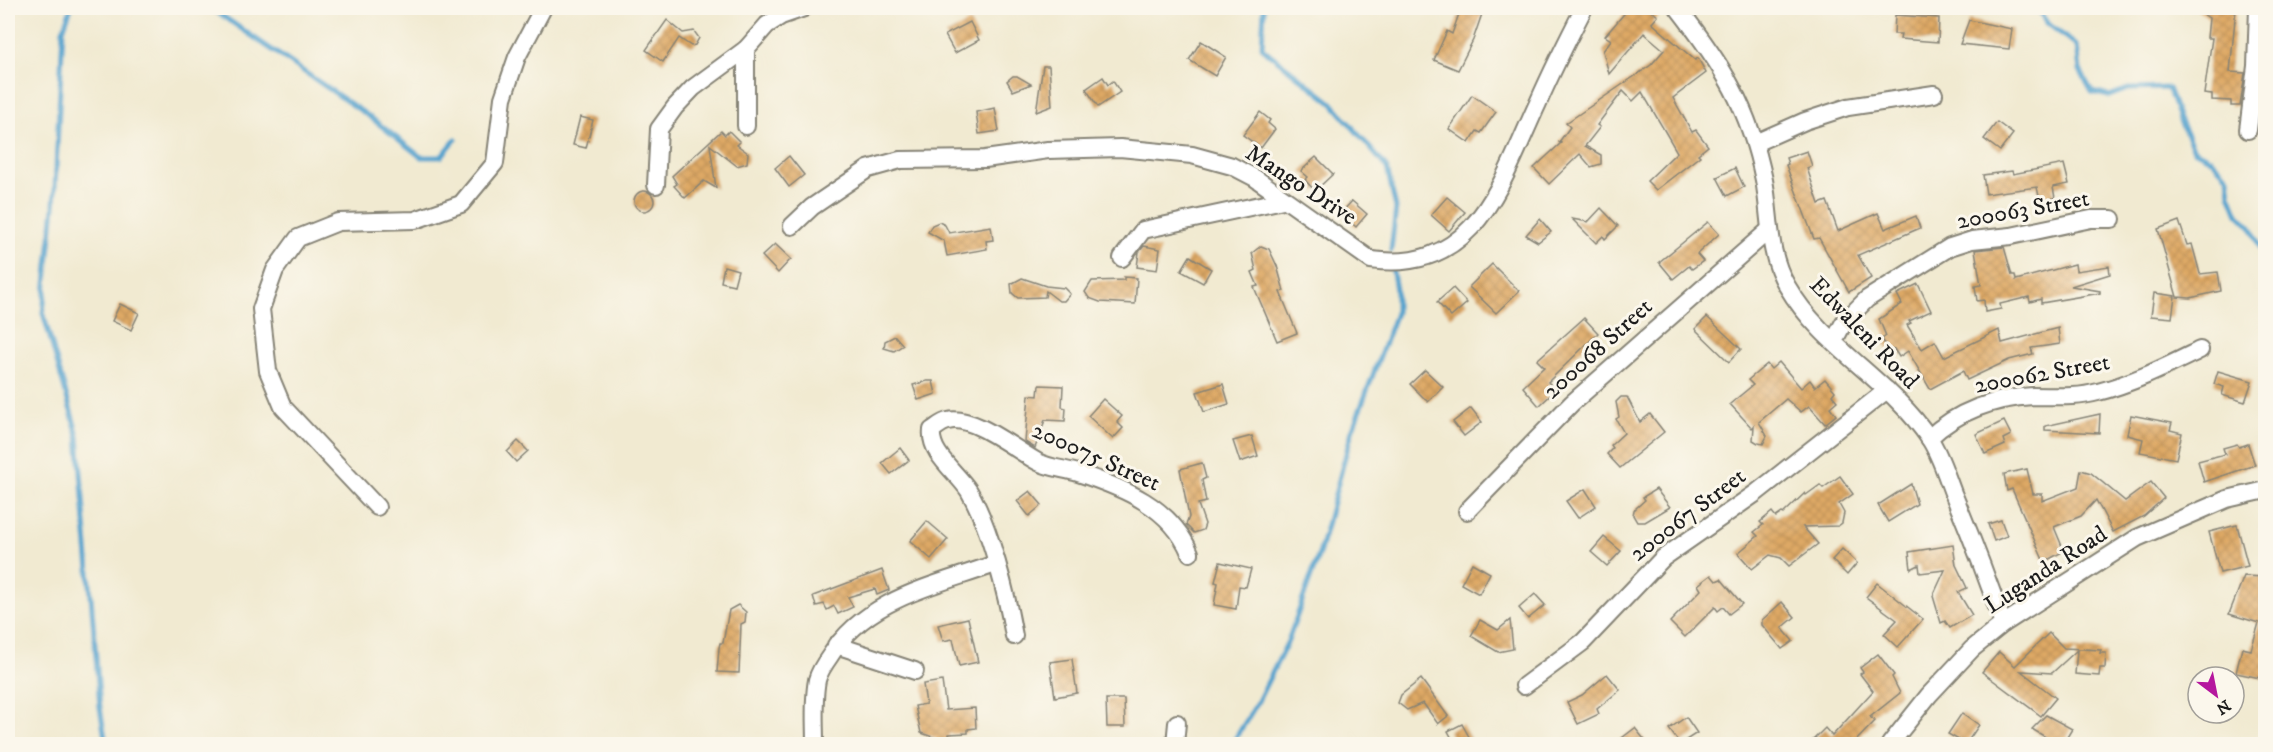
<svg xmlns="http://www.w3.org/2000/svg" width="2273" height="752" font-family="'IM FELL DW Pica',serif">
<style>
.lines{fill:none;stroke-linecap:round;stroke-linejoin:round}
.stream{stroke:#54a2cd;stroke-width:5}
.building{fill:url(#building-cross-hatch)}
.minor-casing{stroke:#868376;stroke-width:20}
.minor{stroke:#fff;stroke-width:16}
.labels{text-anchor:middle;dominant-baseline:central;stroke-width:6;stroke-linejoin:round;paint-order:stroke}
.street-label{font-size:24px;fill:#1c1c1c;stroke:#fbf7ec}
</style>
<defs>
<pattern id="building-cross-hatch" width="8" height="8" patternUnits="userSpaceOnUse" patternTransform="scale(1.5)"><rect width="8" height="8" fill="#dea965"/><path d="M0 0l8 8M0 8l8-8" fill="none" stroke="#be9157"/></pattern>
</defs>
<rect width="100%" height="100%" fill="#fbf7ec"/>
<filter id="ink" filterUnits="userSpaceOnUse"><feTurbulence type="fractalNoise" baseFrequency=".0167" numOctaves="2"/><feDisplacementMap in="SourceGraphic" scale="12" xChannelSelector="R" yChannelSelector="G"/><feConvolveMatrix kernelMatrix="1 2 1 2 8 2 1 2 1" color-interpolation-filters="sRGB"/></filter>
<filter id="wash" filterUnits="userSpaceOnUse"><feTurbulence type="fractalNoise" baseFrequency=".008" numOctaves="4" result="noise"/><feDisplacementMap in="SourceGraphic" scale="24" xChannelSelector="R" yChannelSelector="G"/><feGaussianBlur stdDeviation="1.35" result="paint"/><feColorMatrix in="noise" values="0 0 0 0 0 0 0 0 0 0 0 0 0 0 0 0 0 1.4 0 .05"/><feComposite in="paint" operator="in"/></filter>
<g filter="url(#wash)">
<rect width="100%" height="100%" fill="#f1ead1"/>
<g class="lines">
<g class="stream">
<polyline points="71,8 63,30 54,207 43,313 78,436 100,707 106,744"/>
<polyline points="211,8 370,117 421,157 441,157 456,139"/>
<polyline points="1264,8 1262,48 1332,103 1387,168 1396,208 1391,250"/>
<polyline points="2037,8 2047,23 2077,46 2080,70 2092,92 2109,96 2128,89 2168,88 2179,119 2194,150 2211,159 2228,177 2230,194 2238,214 2251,227 2266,261"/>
<polyline points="1232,744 1257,703 1288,641 1320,551 1352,431 1396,313 1396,290 1392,267"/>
</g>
</g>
<g id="blocks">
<g class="building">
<polygon points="1461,8 1484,8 1473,40 1458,70 1434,60 1447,31 1452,34"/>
<polygon points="1629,8 1648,8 1658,16 1652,23 1695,60 1698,58 1706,73 1673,98 1692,132 1696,130 1708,146 1698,154 1700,156 1656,190 1647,181 1677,152 1642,92 1633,101 1623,91 1597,125 1600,127 1585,146 1601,155 1601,164 1591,167 1580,154 1549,184 1534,168 1561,143 1559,142 1570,127 1566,123 1651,65 1664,50 1644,33 1609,74 1603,51 1611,40 1605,36"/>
<polygon points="2194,8 2236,8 2230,72 2245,73 2240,106 2231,106 2231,101 2212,100 2212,95 2204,94 2212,38 2207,38 2209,18"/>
<polygon points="1895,15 1939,18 1938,42 1900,39 1901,34 1894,34"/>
<polygon points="667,20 683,33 694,31 699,38 695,45 691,46 679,38 663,62 646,50"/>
<polygon points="1969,20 2012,29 2009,49 1960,44"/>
<polygon points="970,22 979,40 955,53 945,35"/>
<polygon points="1201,41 1226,57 1215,76 1189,60"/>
<polygon points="1043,66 1049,66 1052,106 1036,112"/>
<polygon points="1013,76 1017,76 1031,84 1013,91 1007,81"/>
<polygon points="1103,77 1108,85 1113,81 1120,92 1098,107 1086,89"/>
<polygon points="1472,95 1496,112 1481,133 1477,131 1469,143 1449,129"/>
<polygon points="995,108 999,131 979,134 976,112"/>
<polygon points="1260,112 1270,120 1268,123 1275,129 1261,148 1243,135"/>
<polygon points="580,117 593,120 586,148 573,145"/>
<polygon points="1997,122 2013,134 2000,151 1984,139"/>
<polygon points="721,131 725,135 729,131 740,142 737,145 748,153 747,163 737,166 710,145 716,188 704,181 685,198 674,186 677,184 672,176"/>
<polygon points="1807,151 1812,166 1807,168 1819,204 1827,201 1838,231 1878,213 1885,229 1916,216 1920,228 1858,255 1871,278 1849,292 1819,238 1814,239 1786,165 1788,164 1786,158"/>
<polygon points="789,156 804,175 789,187 775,168"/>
<polygon points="1316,157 1333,174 1315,191 1305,180 1308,177 1301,171"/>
<polygon points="2064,164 2069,184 2053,187 2055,198 2040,201 2037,187 1986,194 1983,175 2012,171 2013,174"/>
<polygon points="1735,168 1744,187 1727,196 1717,177"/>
<circle cx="644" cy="201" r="10"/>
<polygon points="1447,197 1465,212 1449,231 1431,215"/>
<polygon points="1352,201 1367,214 1356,227 1341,213"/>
<polygon points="1601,208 1618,226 1605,239 1603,236 1596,243 1572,219 1588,222"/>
<polygon points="1540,219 1551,232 1538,242 1526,235"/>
<polygon points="2179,221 2187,245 2192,244 2200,274 2218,272 2221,291 2190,298 2177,297 2158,229"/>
<polygon points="939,222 945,225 949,233 991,226 993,240 986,241 987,249 947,256 944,241 928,232 932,225"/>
<polygon points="1708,222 1719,234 1697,254 1703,261 1692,269 1689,266 1673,279 1659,262"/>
<polygon points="775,244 791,259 778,273 762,256"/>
<polygon points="1144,246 1160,249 1157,270 1137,267 1139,252"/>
<polygon points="1261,246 1269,249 1277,266 1284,291 1280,292 1297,333 1277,341 1254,287 1258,286 1252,272 1256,270 1252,253"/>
<polygon points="2004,247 2012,275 2015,275 2016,280 2075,264 2076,271 2109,266 2110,274 2071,286 2100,291 2100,293 2041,303 2041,299 2030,302 2029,297 2000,304 2001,309 1985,312 1984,300 1977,301 1975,286 1981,285 1975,250"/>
<polygon points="1190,256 1211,269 1203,283 1181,271"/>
<polygon points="1492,264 1519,291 1496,313 1469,287"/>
<polygon points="724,266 738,270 734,285 721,282"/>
<polygon points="1124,277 1137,278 1135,304 1100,302 1089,298 1085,292 1092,281 1124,280"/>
<polygon points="1022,278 1046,286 1064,288 1070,294 1064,301 1059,301 1046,291 1045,297 1018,298 1012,293 1011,284"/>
<polygon points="1918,284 1931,311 1909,321 1911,323 1907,325 1922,349 1935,341 1944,357 1999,330 2002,343 2058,328 2060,344 2031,348 2033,354 2009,360 1967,380 1963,371 1930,389 1908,351 1899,357 1894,349 1889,351 1882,339 1886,336 1879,319 1902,304 1897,294"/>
<polygon points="1453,288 1467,303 1451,317 1437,302"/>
<polygon points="2154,293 2175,296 2172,318 2151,316"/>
<polygon points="120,304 139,313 131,330 112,321"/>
<polygon points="1707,317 1741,349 1729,362 1695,329"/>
<polygon points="1584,318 1598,333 1548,382 1556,390 1539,406 1523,387 1544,367 1537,360"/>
<polygon points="895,336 903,345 894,351 884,348 885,341"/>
<polygon points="1779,362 1801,388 1810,380 1815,387 1825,379 1835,391 1832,395 1837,401 1830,407 1836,415 1825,424 1809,406 1801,412 1786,399 1759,422 1767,436 1763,444 1758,443 1753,440 1754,426 1752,428 1730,404 1753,385 1748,380 1767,364 1771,369"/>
<polygon points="1425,370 1443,387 1428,402 1410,384"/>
<polygon points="2218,371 2252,381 2245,402 2222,395 2224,387 2214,384"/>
<polygon points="927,381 933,381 936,394 918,400 913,385"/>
<polygon points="1223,384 1229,404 1204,412 1197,392"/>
<polygon points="1039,385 1063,386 1062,407 1066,408 1065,421 1045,420 1035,448 1025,442 1029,395 1038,396"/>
<polygon points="1621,397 1627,397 1640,422 1650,414 1664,432 1620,468 1607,454 1613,448 1611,445 1624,433 1616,419 1619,417 1616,402"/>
<polygon points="1103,399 1122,416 1117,422 1123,428 1113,439 1088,416"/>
<polygon points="1471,408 1482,422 1464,436 1453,422"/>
<polygon points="2100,414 2099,433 2045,430 2045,426"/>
<polygon points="2131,415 2172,423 2170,430 2182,433 2176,459 2140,452 2143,439 2127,435"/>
<polygon points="2004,421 2011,435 2003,439 2005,445 1985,454 1976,434"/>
<polygon points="1252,436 1258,456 1240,462 1233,441"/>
<polygon points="518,441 528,451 516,462 507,452"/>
<polygon points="2237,444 2239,447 2248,444 2255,465 2204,482 2198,461 2225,454 2223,448"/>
<polygon points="900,448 909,460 891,474 882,463"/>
<polygon points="1202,463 1206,478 1202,480 1206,502 1198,504 1205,524 1203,530 1194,533 1186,525 1189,517 1180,469"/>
<polygon points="2027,469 2033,494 2042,494 2042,501 2078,487 2081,470 2091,473 2125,501 2151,482 2164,498 2144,516 2113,532 2096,500 2081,516 2054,527 2064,551 2044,562 2012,489 2007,491 2004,474"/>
<polygon points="1840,476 1853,494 1839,504 1844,513 1842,523 1838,526 1803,527 1818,544 1789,566 1781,558 1770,555 1752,569 1738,553 1758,536 1754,532 1763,525 1760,522 1772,512 1776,517 1782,513 1783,514 1805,493 1806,495 1820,485 1823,488"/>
<polygon points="1911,484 1917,504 1888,522 1878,505"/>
<polygon points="1585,489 1596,506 1578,518 1566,501"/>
<polygon points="1656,489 1670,507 1645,522 1637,522 1633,515 1634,510 1645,500 1643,497"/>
<polygon points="1030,491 1042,505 1029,516 1017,501"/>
<polygon points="2001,520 2007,536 1994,541 1988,524"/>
<polygon points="927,521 948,539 931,559 910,541"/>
<polygon points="2237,525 2248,566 2220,573 2209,532"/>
<polygon points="1604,537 1621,551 1607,566 1591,552"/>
<polygon points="1953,545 1956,565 1967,588 1958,592 1972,615 1950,628 1945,621 1941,623 1933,596 1945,570 1920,573 1919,565 1911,569 1909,552"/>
<polygon points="1842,549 1857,563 1847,575 1832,560"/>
<polygon points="1220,562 1251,569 1246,587 1239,586 1236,609 1214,605 1218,583 1215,582"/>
<polygon points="1472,563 1490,573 1479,594 1461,584"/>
<polygon points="882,570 889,590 877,595 875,589 848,597 853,607 838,614 834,606 827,610 824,604 816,606 813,596"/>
<polygon points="1711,575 1716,581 1721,579 1742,604 1729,614 1723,607 1718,611 1715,607 1685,637 1670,622 1701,590 1698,585"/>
<polygon points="2244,576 2265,577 2265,679 2236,673 2242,648 2251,650 2259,623 2229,614"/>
<polygon points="1877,583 1923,619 1898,647 1884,634 1897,620 1866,597"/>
<polygon points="1535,594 1545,605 1528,619 1519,608"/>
<polygon points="1782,602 1795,617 1782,628 1793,641 1782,649 1762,625 1762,620"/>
<polygon points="738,605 746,612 745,622 741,624 739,673 717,672 719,648 720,643 723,643 729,610"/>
<polygon points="968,618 978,662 959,666 953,639 943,641 938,625"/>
<polygon points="1480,620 1498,630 1510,620 1513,649 1498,652 1471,636"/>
<polygon points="2049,633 2064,648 2101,650 2100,653 2106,653 2105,668 2100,668 2099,676 2075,674 2077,650 2052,673 2021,671 2056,698 2041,716 1982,672 1999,652 2015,666"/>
<polygon points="1878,654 1894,675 1892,677 1900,693 1870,717 1875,721 1853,744 1809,744 1825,728 1832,736 1873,691 1860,674 1863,672 1860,668"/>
<polygon points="1072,659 1077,693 1055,697 1050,662"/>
<polygon points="1607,674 1620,690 1597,709 1599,714 1578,724 1567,702 1582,695"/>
<polygon points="1421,679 1448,716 1438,724 1423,703 1407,710 1398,703 1401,695"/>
<polygon points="942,681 946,710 975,708 976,728 968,729 968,733 949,734 949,744 935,744 936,738 921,733 915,706 926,704 923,684"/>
<polygon points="1106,699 1124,699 1125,727 1107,727"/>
<polygon points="1962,713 1979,725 1966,744 1948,734"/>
<polygon points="2046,715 2072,729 2063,744 2057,744 2032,729"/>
<polygon points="1686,717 1697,733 1680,744 1669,729"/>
<polygon points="1462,724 1473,744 1455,744 1448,731"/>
<polygon points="1635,728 1648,744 1614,744"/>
</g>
</g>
</g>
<g filter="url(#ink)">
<use href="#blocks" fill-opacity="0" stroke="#868376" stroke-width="1.5"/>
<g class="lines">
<defs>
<g id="minor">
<path d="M 1678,8 C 1723,66 1749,107 1764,180 C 1771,217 1767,252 1787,286 C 1822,347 1890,380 1929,438 C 1940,454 1946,475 1953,493 C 1971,536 1988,580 2003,624"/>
<polyline points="746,126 746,49"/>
<polyline points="2248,130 2256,66 2258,8"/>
<polyline points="1755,143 1805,121 1848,107 1934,94"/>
<polyline points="656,185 659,129 675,107 693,88 746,49 767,25 781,16 804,8"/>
<path d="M 792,226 L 812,207 L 868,169 L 900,160 L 985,159 L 1048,150 L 1120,148 L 1192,155 L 1232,166 L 1255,178 L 1371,260 C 1477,275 1502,180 1538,103 C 1552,71 1568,39 1584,8"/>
<polyline points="1122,258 1143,230 1283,200"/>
<polyline points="1834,341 1844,322 1867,299 1950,247 1972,240 2011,236 2091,219 2112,219"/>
<path d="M 1929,438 C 1957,411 1995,398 2033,396 C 2055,396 2077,398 2098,392 C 2134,383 2167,366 2200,350"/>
<polyline points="377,507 283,407 268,371 261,309 275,270 298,238 338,222 415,220 461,204 495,163 503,98 517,57 543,8"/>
<polyline points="1467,511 1572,403 1768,231"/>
<path d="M 1014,636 C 1007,595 990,527 969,491 C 957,472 929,454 932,430 C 937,427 942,422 948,421 C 972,414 1017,451 1038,462 C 1049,468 1066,469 1078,473 C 1124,488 1171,507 1190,553"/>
<polyline points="836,645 915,671"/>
<polyline points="1524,686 1583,642 1663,558 1756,493 1887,390"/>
<path d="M 815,744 C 815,723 813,701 817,680 C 819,672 825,663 830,656 C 866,598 935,586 995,564"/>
<polyline points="1175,744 1177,723"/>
<polyline points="1890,744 1929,695 1972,649 2003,624 2137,538 2227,499 2266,490"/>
</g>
</defs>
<use href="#minor" class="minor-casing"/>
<use href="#minor" class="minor"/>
</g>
</g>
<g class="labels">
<g class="street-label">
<text transform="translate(1301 185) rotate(33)">Mango Drive</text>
<text transform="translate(2023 210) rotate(-10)">200063 Street</text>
<text transform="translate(1864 333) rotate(46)">Edwaleni Road</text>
<text transform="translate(1598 349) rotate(-42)">200068 Street</text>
<text transform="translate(2042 374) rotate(-10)">200062 Street</text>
<text transform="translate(1096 457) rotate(24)">200075 Street</text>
<text transform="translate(1688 515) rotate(-37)">200067 Street</text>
<text transform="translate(2046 570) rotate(-33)">Luganda Road</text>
</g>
</g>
<rect width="2273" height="752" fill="none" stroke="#fbf7ec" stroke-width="30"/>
<g transform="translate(2216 695) rotate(148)"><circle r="28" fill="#fbf7ec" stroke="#a29f99" stroke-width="1.5"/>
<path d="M0-4.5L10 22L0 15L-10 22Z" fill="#b5179e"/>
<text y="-9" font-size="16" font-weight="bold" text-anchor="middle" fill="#1c1c1c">N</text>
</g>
</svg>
